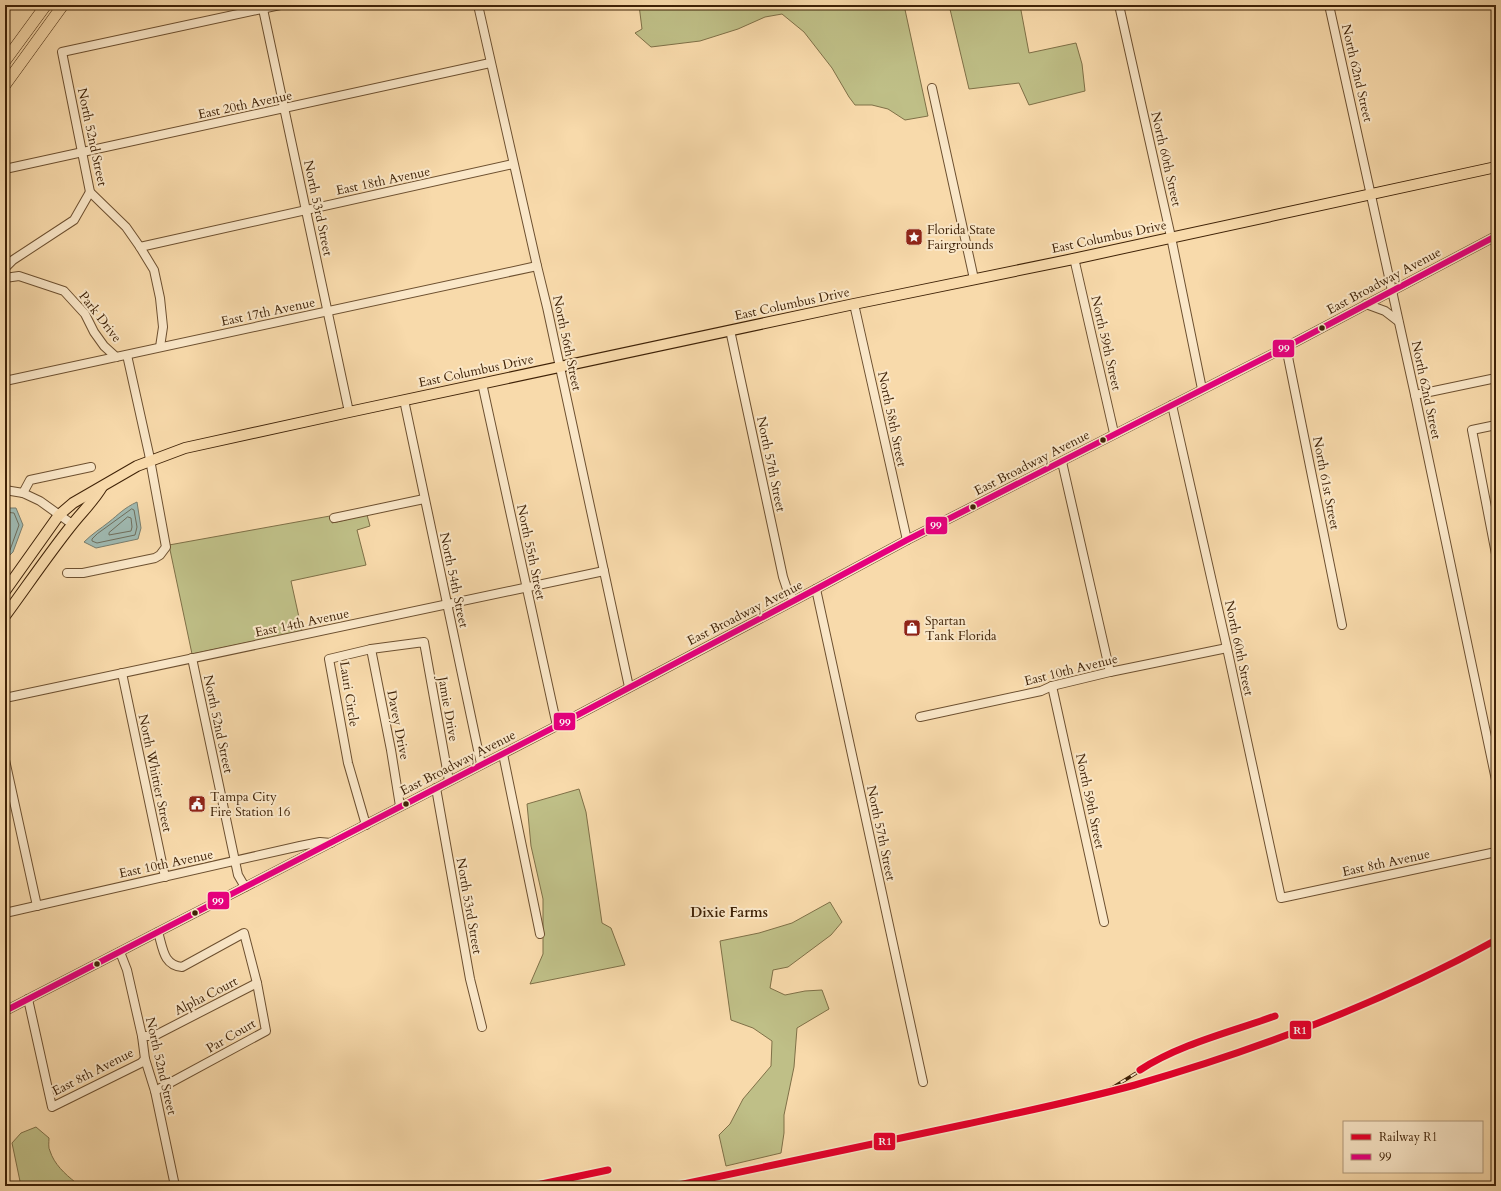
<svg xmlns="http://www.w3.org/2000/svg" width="1501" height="1191" font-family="Cardo,serif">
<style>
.green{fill:#bfbf87;stroke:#7f7047}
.water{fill:#9fb9b1;stroke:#797d6d}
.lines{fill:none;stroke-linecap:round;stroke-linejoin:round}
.shore{stroke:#6f6e5c;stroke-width:1}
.minor-casing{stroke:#6d5030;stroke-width:10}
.major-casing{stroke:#3f2207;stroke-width:12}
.highway-casing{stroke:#3f2207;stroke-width:12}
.minor{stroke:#fae7c8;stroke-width:8}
.major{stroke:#f8daab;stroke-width:10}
.highway{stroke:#f8daab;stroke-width:11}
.rail-casing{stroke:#3f2207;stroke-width:3.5}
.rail{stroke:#fae7c8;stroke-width:2;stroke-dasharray:6;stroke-linecap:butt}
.bus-1-casing{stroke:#fae7c8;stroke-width:9}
.bus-1{stroke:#e5007d;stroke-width:6}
.rail-1-casing{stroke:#fae7c8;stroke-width:10}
.rail-1{stroke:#e4002b;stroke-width:7}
.bus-dot{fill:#3f2207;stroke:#fae7c8;stroke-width:1.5}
.labels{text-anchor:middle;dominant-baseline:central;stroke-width:4;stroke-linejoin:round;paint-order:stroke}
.street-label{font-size:13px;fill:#3f2207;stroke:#fae7c8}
.poi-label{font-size:13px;fill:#3f2207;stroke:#fae7c8;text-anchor:start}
.neighbourhood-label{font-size:14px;font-weight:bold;fill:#3f2207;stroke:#fae7c8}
.line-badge{stroke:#fae7c8;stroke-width:1.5}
.badge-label{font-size:11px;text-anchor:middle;font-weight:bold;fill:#fff}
</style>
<rect width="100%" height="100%" fill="#f8daab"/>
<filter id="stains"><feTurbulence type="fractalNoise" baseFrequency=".005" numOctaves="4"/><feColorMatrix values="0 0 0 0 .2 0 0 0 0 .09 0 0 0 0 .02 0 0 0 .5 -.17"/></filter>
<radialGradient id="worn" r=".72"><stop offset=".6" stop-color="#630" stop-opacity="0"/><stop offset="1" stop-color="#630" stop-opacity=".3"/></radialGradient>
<g class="green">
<polygon points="639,5 904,5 928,116 905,120 888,109 872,105 855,105 849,97 832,68 804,32 782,14 765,17 738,29 700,41 651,47 635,33 642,29"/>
<polygon points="949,5 1020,5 1029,53 1076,43 1082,64 1085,91 1029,105 1019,83 969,89"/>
<polygon points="367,515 370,526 357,530 366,565 291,581 302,631 192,654 169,545 330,516 332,523"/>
<polygon points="579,789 586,812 602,923 611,928 625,965 530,984 543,954 543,899 531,846 527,804"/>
<polygon points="830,902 842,922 831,935 788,967 773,970 770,988 785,995 805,991 822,990 829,1009 797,1028 794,1067 784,1115 784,1133 781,1153 726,1166 719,1135 730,1124 743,1099 771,1066 772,1041 753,1028 731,1020 720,941 759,933 792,923"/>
<path d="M 36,1127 L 49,1138 C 49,1142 48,1148 50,1151 C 54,1164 65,1174 75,1182 L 75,1186 L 21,1186 L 12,1143 L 21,1133 Z"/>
</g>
<g class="water">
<path d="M 137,502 L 141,528 L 138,539 L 96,548 L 84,542 C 92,534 100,529 109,522 C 119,514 124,508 137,502 Z"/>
<polygon points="5,508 16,508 23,525 13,552 5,560"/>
</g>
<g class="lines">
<g class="shore">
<polygon points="132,509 134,510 137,527 135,535 97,543 92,541 92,539 97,534"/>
<polyline points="5,512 14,513 19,525 10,550 5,554"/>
<polygon points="128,517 131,518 132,527 131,531 109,535 109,533"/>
</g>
<defs>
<g id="minor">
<polyline points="478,5 537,266 547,307 629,687"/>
<polyline points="1119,5 1171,237 1202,389"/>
<polyline points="1329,5 1415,395 1496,780"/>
<polyline points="263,9 349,412"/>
<polyline points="932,88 974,279"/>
<polyline points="5,169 490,63"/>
<polyline points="140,247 513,164"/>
<polyline points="1074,258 1114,433"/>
<polyline points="5,268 13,260 74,220 90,192"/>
<polyline points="5,278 19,276 64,291 85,314 94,332 104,346 116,357"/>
<polyline points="854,304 907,540"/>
<polyline points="1366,304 1385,311 1398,321"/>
<polyline points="730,330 783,577 787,589 794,600"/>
<polyline points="160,347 163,327 160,298 154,270 140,247 126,227 90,192 62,52 280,5"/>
<polyline points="1286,347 1342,625"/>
<polyline points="5,381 537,266"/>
<polyline points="482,383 557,726"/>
<polyline points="1415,395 1496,378"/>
<polyline points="404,400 481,764"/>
<polyline points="1172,405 1227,648 1281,898 1496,852"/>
<polyline points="1496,425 1472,430 1496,554"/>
<polyline points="1062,462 1110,672"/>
<polyline points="5,490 23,493 40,501 72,524"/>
<polyline points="23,493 30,480 91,467"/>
<polyline points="334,518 424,499"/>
<polyline points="67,573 83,573 155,558 160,555 166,547 149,454 127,355"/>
<polyline points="816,589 923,1082"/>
<polyline points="371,649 391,750 400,806"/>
<polyline points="192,658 235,861 238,875 245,887"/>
<polyline points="122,673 165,877"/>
<polyline points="1052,686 1104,922"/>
<polyline points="5,698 604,571"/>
<polyline points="920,717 1041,691 1052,686 1110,672 1227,648"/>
<polyline points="503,754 540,934"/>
<polyline points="5,760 37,906"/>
<polyline points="436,788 470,979 482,1027"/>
<polyline points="366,825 348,763 329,659 371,649 424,642 449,781"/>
<polyline points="5,913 300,846 320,842 331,843"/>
<polyline points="120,952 127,970 142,1036 145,1059 155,1091 175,1186"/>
<polyline points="28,999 52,1107 141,1063 145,1059"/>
<polyline points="5,1011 570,719 816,589 907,540 1286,347 1496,236"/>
<polyline points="142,1036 154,1036 257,983"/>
<path d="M 155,1091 L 266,1031 L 257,983 L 244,933 L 182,967 C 163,965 163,948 158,932"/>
</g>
<g id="major">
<polyline points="5,591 59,515 73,503 137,466 185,448 349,412 854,304 1078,258 1496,167"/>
<path d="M 5,616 C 27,586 48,555 71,526 C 81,513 93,502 102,487"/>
</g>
<g id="highway">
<polyline points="5,61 46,5"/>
<polyline points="5,85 63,5"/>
</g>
</defs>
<use href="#minor" class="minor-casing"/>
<use href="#major" class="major-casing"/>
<use href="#highway" class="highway-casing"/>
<use href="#minor" class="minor"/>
<use href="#major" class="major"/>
<use href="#highway" class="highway"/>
<defs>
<g id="rail">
<polyline points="1076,1100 1112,1088 1167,1054 1275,1016"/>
<polyline points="532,1186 608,1170"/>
</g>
</defs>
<use href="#rail" class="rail-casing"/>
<use href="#rail" class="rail"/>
<defs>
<polyline id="bus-1" points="5,1011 570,719 816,589 907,540 1286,347 1496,236"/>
</defs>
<use href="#bus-1" class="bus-1-casing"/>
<use href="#bus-1" class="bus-1"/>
<defs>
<g id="rail-1">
<path d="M 1140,1070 C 1180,1044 1231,1032 1275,1016"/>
<polyline points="532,1186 608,1170"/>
<path d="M 674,1186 C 772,1165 869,1145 967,1124 C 1023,1112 1080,1100 1135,1085 C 1260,1049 1382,1003 1496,940"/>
</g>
</defs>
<use href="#rail-1" class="rail-1-casing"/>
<use href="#rail-1" class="rail-1"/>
</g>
<defs>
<symbol id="sight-square" viewBox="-11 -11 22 22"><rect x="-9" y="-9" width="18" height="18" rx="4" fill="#8f2418" stroke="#fae7c8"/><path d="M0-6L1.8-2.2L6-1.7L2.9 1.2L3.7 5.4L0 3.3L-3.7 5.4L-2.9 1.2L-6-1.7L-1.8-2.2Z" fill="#fff"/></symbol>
<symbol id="shop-square" viewBox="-11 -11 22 22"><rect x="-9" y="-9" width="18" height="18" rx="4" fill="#8f2418" stroke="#fae7c8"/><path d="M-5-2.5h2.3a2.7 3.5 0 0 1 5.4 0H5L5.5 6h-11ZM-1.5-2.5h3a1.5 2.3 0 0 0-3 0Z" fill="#fff"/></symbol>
<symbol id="civic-square" viewBox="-11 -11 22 22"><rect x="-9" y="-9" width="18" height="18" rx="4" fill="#8f2418" stroke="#fae7c8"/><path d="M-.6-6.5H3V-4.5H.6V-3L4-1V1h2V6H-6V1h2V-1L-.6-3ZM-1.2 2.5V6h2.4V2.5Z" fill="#fff"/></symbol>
</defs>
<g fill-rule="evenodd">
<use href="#sight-square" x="904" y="227" width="20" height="20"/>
<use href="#shop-square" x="902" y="618" width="20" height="20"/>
<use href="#civic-square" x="187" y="794" width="20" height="20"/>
</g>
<g class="bus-dot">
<circle cx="1322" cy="328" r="3.5"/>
<circle cx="1103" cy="440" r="3.5"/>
<circle cx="973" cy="507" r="3.5"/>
<circle cx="406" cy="804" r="3.5"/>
<circle cx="195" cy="913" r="3.5"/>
<circle cx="97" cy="964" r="3.5"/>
</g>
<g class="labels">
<g class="street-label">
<text transform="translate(1357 73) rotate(77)">North 62nd Street</text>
<text transform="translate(245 105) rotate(-12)">East 20th Avenue</text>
<text transform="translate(92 137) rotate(78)">North 52nd Street</text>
<text transform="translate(1166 159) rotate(77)">North 60th Street</text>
<text transform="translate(383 181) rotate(-12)">East 18th Avenue</text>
<text transform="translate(318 208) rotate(78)">North 53rd Street</text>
<text transform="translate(1109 237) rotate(-12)">East Columbus Drive</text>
<text transform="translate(1384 281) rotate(-28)">East Broadway Avenue</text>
<text transform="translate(792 304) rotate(-12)">East Columbus Drive</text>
<text transform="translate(268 312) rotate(-12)">East 17th Avenue</text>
<text transform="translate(100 317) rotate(52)">Park Drive</text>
<text transform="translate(567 343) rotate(78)">North 56th Street</text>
<text transform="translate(1106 343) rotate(77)">North 59th Street</text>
<text transform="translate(476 371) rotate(-12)">East Columbus Drive</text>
<text transform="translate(1426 390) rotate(78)">North 62nd Street</text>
<text transform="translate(892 419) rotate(78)">North 58th Street</text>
<text transform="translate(1032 463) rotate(-27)">East Broadway Avenue</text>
<text transform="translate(771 464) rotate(78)">North 57th Street</text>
<text transform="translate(1326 483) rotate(79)">North 61st Street</text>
<text transform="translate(531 552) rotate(78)">North 55th Street</text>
<text transform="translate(454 580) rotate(78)">North 54th Street</text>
<text transform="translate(745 613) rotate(-27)">East Broadway Avenue</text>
<text transform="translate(302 623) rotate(-12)">East 14th Avenue</text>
<text transform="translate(1239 648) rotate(78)">North 60th Street</text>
<text transform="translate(1071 670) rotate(-14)">East 10th Avenue</text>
<text transform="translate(349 694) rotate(81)">Lauri Circle</text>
<text transform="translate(448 709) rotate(80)">Jamie Drive</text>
<text transform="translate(218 724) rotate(78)">North 52nd Street</text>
<text transform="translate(398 725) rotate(79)">Davey Drive</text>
<text transform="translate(458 763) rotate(-27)">East Broadway Avenue</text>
<text transform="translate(155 773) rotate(78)">North Whittier Street</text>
<text transform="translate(1090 801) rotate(78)">North 59th Street</text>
<text transform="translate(881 833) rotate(78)">North 57th Street</text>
<text transform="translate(1386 863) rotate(-12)">East 8th Avenue</text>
<text transform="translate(166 864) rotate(-12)">East 10th Avenue</text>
<text transform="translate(469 906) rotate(80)">North 53rd Street</text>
<text transform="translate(206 996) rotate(-27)">Alpha Court</text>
<text transform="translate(231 1036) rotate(-30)">Par Court</text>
<text transform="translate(161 1066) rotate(77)">North 52nd Street</text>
<text transform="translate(93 1072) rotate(-27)">East 8th Avenue</text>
</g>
<g class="poi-label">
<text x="927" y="230">Florida State<tspan x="927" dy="15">Fairgrounds</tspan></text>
<text x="925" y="621">Spartan<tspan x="925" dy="15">Tank Florida</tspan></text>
<text x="210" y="797">Tampa City<tspan x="210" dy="15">Fire Station 16</tspan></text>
</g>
<g class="neighbourhood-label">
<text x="729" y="912">Dixie Farms</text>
</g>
</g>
<g class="line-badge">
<rect x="1272" y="339" width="23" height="19" rx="4" fill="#e5007d"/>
<rect x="925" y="516" width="23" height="19" rx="4" fill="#e5007d"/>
<rect x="553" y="712" width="23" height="19" rx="4" fill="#e5007d"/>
<rect x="207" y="891" width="23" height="19" rx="4" fill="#e5007d"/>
<rect x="1289" y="1020" width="23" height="20" rx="4" fill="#e4002b"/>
<rect x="873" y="1132" width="23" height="19" rx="4" fill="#e4002b"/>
</g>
<g class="badge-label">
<text x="1284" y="352">99</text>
<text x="936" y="529">99</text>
<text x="565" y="726">99</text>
<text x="218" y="905">99</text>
<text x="1300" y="1034">R1</text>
<text x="885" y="1145">R1</text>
</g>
<rect width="1501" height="1191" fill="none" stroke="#f8daab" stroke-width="20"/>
<rect x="6" y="6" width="1489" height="1179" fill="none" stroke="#3f2207" stroke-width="2"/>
<rect x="10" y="10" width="1481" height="1171" fill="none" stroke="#3f2207"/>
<rect x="1343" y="1121" width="140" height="52" fill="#fae7c8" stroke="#af987b"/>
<rect x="1351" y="1134" width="20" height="6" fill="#e4002b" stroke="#af987b"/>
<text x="1379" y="1141" font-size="12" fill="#3f2207">Railway R1</text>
<rect x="1351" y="1154" width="20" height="6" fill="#e5007d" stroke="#af987b"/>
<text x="1379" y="1161" font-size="12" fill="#3f2207">99</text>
<rect width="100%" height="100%" filter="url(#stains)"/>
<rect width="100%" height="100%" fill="url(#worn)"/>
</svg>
